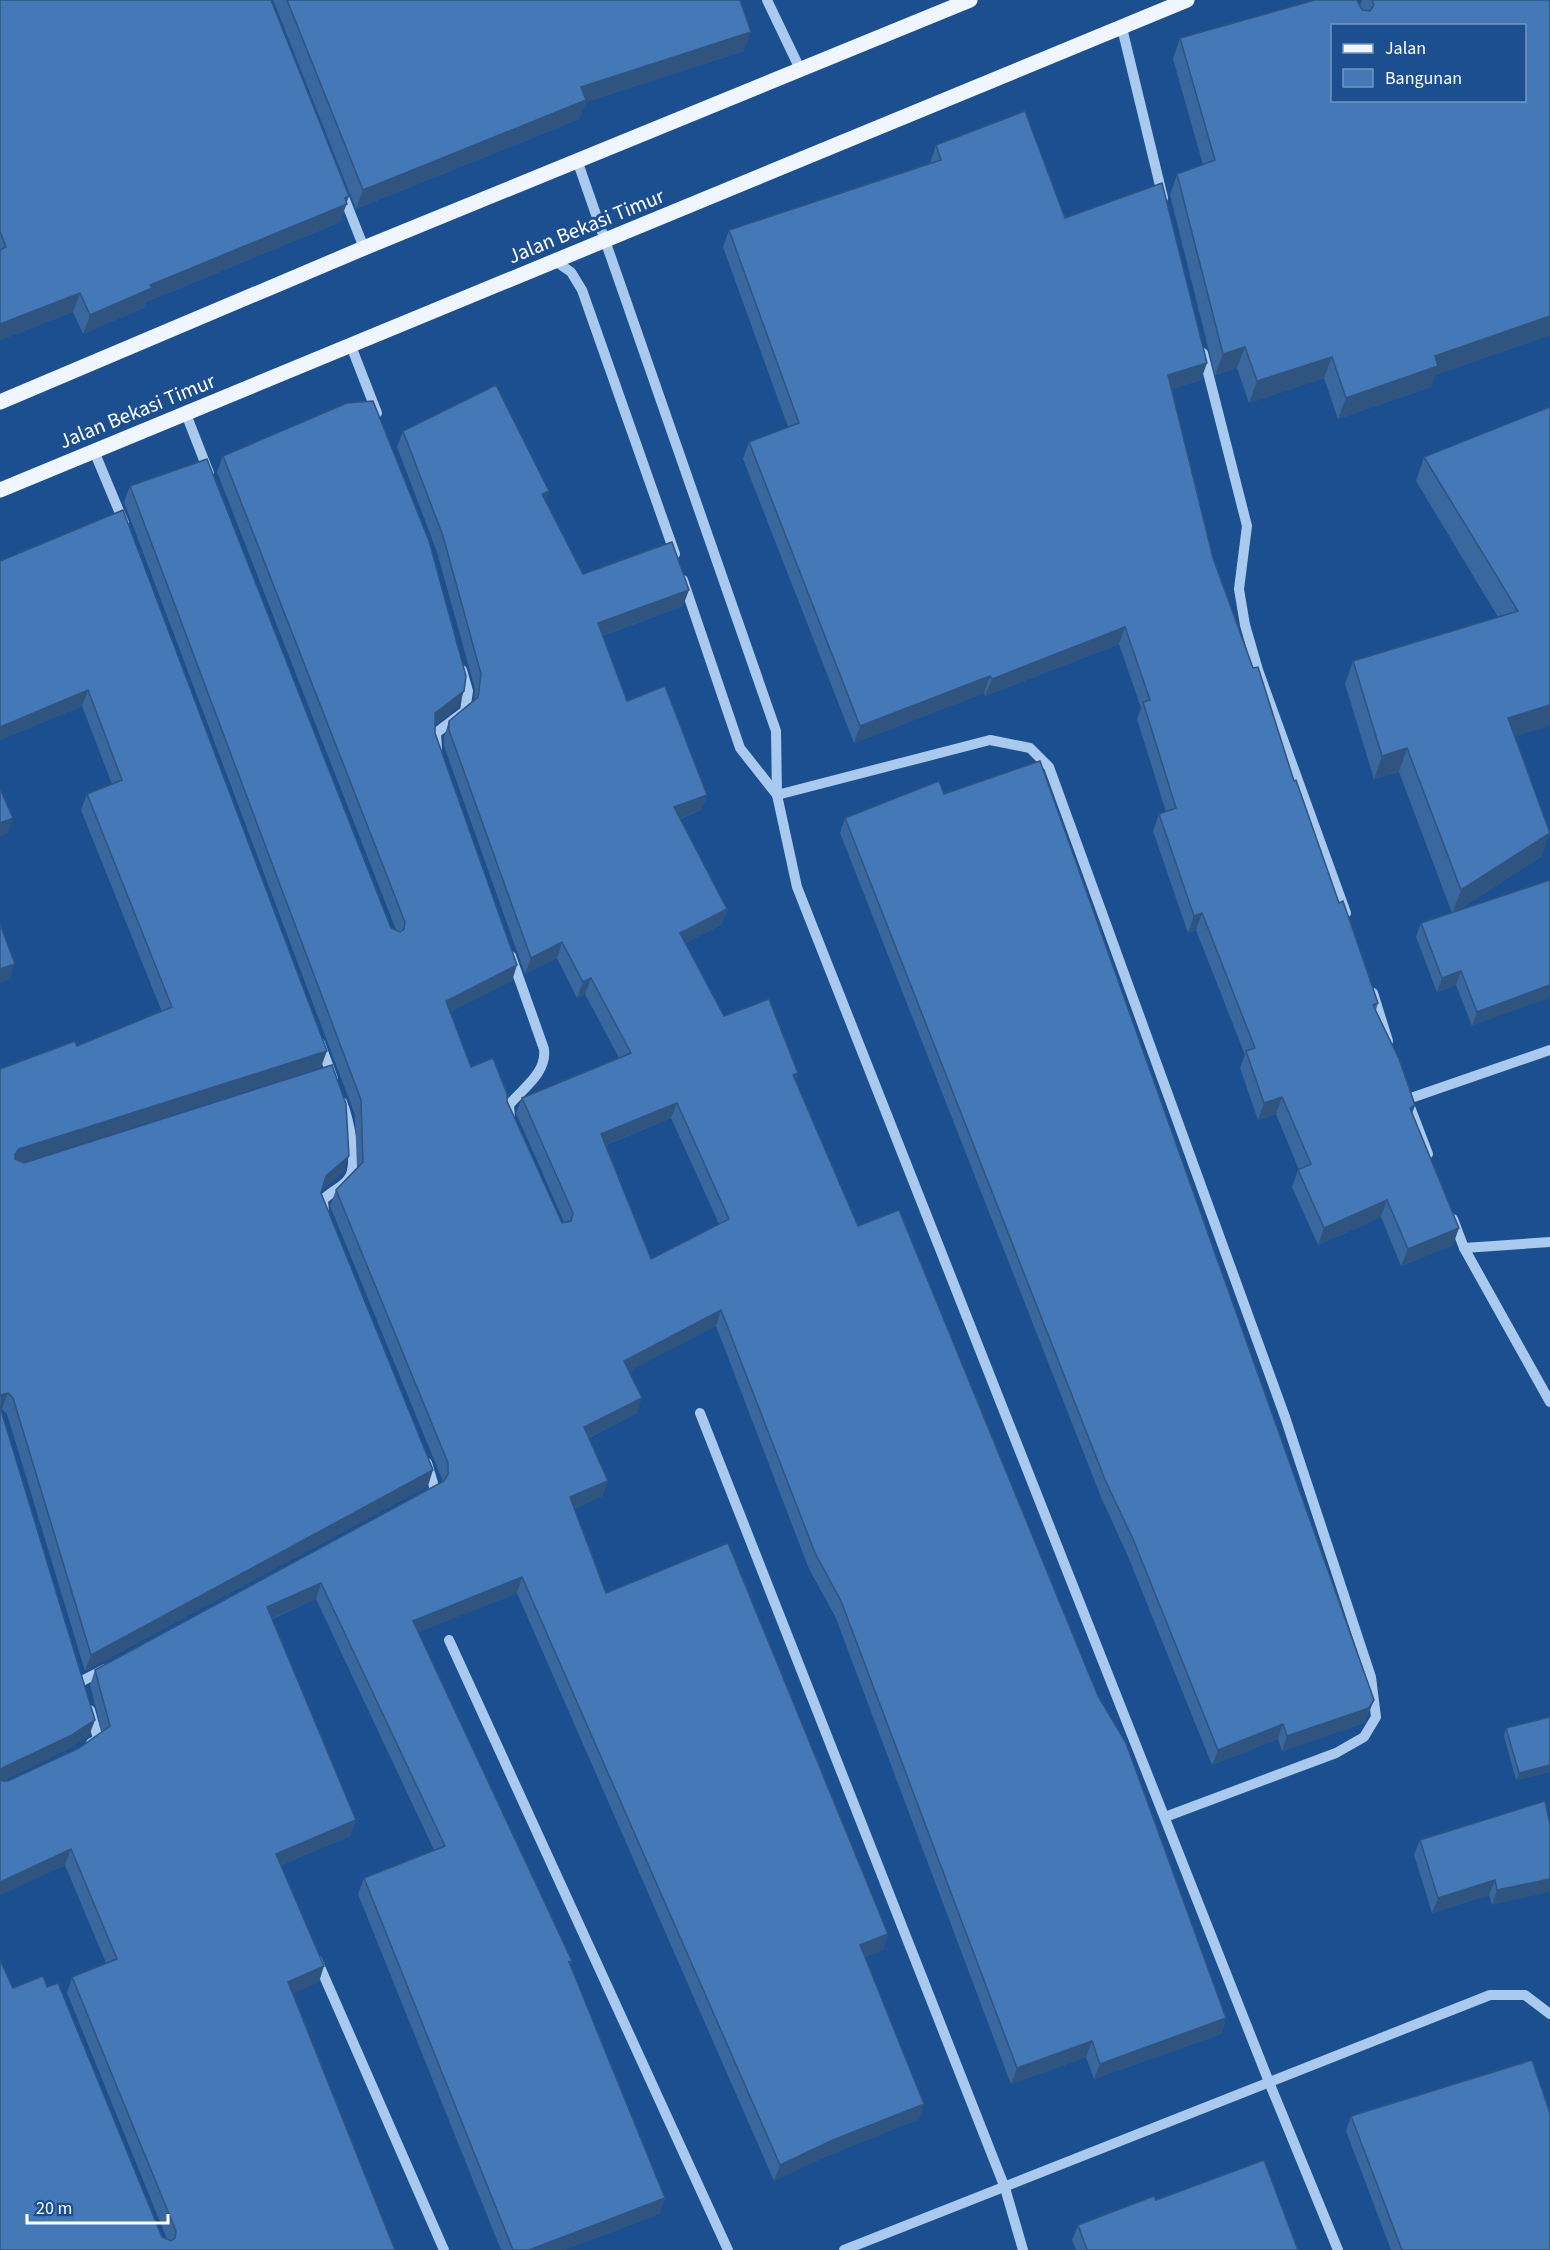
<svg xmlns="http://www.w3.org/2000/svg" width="1550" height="2250" font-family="'Source Sans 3',sans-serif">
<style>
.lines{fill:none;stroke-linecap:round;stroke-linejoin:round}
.minor{stroke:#a9c9ee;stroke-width:10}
.major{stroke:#f0f6ff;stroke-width:15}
.wall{fill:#3a679d;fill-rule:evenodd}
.shaded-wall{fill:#305480}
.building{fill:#4478b7;stroke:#305480;stroke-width:1.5;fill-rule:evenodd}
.labels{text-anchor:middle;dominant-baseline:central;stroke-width:6;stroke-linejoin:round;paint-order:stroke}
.street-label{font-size:21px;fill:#fff;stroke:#1b4f8f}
</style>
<rect width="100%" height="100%" fill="#1b4f8f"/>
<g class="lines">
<g class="minor">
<polyline points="767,0 800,69"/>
<polyline points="1122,28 1163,198"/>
<polyline points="577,160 776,731 777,795 797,887 1269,2082 1338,2250"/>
<polyline points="342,192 364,248"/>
<polyline points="555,261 571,272 582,290 675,554"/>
<polyline points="351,346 377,413"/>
<polyline points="1203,353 1247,526 1239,589 1245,625 1258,670 1346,913"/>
<polyline points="186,414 209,473"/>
<polyline points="94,451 124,523"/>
<polyline points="683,580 740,748 777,795"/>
<polyline points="437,749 436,733 465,711 468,691 462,670"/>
<polyline points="777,795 990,740 1030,748 1049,767 1285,1417 1371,1677 1376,1717 1364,1737 1336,1753 1165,1817"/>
<polyline points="1373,993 1388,1041"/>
<polyline points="320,1043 333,1079"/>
<polyline points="1407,1099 1428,1154"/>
<polyline points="1408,1099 1550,1050"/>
<path d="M 510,1119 L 509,1105 C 523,1088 547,1073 544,1049 L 511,956"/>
<path d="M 324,1213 L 323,1200 C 331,1191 344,1187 349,1178 C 359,1163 348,1117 342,1102"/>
<polyline points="1453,1219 1464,1248 1550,1402"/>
<polyline points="1464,1248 1550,1242"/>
<polyline points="700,1413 1005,2188 1023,2250"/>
<polyline points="427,1463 435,1490 428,1495"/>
<polyline points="449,1640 728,2250"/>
<polyline points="82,1681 105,1669"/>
<polyline points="90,1710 98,1739 91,1743"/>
<polyline points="317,1960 444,2250"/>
<polyline points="844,2250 1490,1995 1525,1995 1550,2014"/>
</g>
<g class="major">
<polyline points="0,402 364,248 970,0"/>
<polyline points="0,490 1187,0"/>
</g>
</g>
<g class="wall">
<polygon points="0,0 347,203 340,222 146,302 145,307 83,334 73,312 0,340"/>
<polygon points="273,0 740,0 744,51 586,102 579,119 356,209"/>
<polygon points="1362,0 1550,0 1550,335 1435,375 1431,387 1338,419 1324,378 1249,403 1237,368 1215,375 1170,195 1177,174 1203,165 1173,59 1180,38 1360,6"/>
<polygon points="936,145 1065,218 1201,380 1171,389 1213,558 1339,903 1378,1003 1376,1010 1415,1105 1412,1113 1453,1245 1401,1266 1381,1217 1318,1245 1292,1187 1298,1170 1299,1170 1276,1114 1258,1120 1240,1068 1245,1055 1196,930 1188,933 1153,831 1159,814 1166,812 1137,719 1141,708 1119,644 985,696 984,693 854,743 743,459 749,442 788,427 723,247 729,230 930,163"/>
<polygon points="1550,407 1515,737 1542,856 1457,911 1550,880 1472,1026 1456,985 1437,992 1416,937 1421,923 1452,913 1399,772 1374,779 1345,684 1353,661 1498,617 1416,481 1424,457"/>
<path d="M 403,431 L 545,501 L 583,574 L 683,606 L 602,636 L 627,701 L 707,795 L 701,810 L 680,819 L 727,909 L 721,925 L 685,943 L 724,1016 L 798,1073 L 795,1081 L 858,1226 L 1226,2018 L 1221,2034 L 1094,2079 L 1086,2057 L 1011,2084 L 835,1616 L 809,1569 L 716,1326 L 629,1371 L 637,1413 L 589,1438 L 608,1481 L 602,1496 L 574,1509 L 606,1593 L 888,1934 L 883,1950 L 865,1957 L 919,2119 L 827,2156 L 774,2181 L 517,1593 L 418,1632 L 572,1961 L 570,1966 L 665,2198 L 659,2214 L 564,2250 L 501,2250 L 358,1894 L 364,1878 L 434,1850 L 316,1599 L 272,1619 L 356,1820 L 350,1836 L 281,1865 L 319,1982 L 293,1993 L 395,2250 L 0,2250 L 13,1988 L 47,1987 L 162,2237 L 167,2239 L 67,1993 L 72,1977 L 106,1963 L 65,1865 L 0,1895 L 0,1069 L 77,1046 L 162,1012 L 81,810 L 87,794 L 112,784 L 82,706 L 0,740 L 0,561 L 123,510 L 321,1067 L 22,1162 L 24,1163 L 343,1172 L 321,1191 L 321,1193 L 428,1486 L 85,1671 L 7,1414 L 2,1409 L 1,1409 L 89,1736 L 66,1750 L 2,1781 L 8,1781 L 79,1748 L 102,1732 L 90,1685 L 95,1670 L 442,1482 L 442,1479 L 330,1206 L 336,1190 L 357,1168 L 355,1115 L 124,502 L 130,486 L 391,928 L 396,930 L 217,472 L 223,456 L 458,707 L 435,725 L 435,733 L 512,981 L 450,1012 L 471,1067 L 507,1101 L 562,1223 L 564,1222 L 516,1113 L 522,1098 L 619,1058 L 585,994 L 577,998 L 557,958 L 525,974 L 444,746 L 444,737 L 449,721 L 474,701 L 475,689 L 437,552 L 397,447 ZM 671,1118 L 719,1224 L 651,1259 L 606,1145 Z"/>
<polygon points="944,794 1368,1715 1364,1723 1282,1751 1278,1739 1212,1765 1127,1554 1101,1497 840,833 845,818"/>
<polygon points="1550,1717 1550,1772 1516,1780 1504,1736 1506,1728"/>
<polygon points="1550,1824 1492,1905 1489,1895 1432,1913 1414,1855 1420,1840"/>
<polygon points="1351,2116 1550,2250 1391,2250 1346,2131"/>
<polygon points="1156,2200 1298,2250 1076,2250 1072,2240 1078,2225"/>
</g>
<g class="shaded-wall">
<polygon points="751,32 744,51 586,102 579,119 356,209 363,190 581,87"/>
<polygon points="349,196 340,222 146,302 145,307 83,334 90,315 150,285"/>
<polygon points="80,293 73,312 0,340 0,324"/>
<polygon points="1550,316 1550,335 1435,375 1431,387 1338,419 1346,398 1435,356"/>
<polygon points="1245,347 1237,368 1215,375 1223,354"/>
<polygon points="1332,357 1324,378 1249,403 1257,381"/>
<polygon points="1207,363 1201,380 1162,392 1168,375"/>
<polygon points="549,491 543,507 542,494"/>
<polygon points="689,590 683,606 592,639 598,623"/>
<polygon points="1125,627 1119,644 985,696 992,679"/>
<polygon points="990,676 984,693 854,743 860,726"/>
<polygon points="88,690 82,706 0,740 0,727"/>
<polygon points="464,691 458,707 430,729 435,713"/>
<polygon points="1550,705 1550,726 1499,741 1508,718"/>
<polygon points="1407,748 1399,772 1374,779 1382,756"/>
<polygon points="707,795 701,810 668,823 674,807"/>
<polygon points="13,818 8,833 0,837 0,823"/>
<polygon points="1550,833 1542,856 1452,914 1461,890"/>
<polygon points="727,909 721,925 674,949 680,933"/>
<polygon points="1202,913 1196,930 1188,933 1194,916"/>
<polygon points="562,942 557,958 525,974 531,958"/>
<polygon points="15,964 9,980 0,983 0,969"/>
<polygon points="517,965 512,981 441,1017 446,1001"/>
<polygon points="1461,971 1456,985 1437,992 1442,978"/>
<polygon points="591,978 585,994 577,998 583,982"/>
<polygon points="1550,985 1550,997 1472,1026 1477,1012"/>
<polygon points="327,1051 321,1067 14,1165 15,1154 19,1149"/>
<polygon points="798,1073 792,1089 793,1075"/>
<polygon points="1282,1097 1276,1114 1258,1120 1264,1103"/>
<polygon points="677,1103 671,1118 595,1149 601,1134"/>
<polygon points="1415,1105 1409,1122 1410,1108"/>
<polygon points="349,1156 343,1172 321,1192 326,1176"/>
<polygon points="1387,1200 1381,1217 1318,1245 1324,1228"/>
<polygon points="1459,1228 1453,1245 1401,1266 1408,1249"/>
<polygon points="721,1310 716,1326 618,1377 624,1361"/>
<polygon points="8,1393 2,1409 0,1409 1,1395"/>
<polygon points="642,1398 637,1413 578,1443 584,1427"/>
<polygon points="433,1470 428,1486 85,1671 91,1655"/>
<polygon points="608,1481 602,1496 564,1513 570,1497"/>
<polygon points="522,1577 517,1593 407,1637 413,1621"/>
<polygon points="321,1583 316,1599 261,1623 267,1607"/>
<polygon points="1374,1700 1368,1715 1364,1723 1282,1751 1287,1736"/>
<polygon points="95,1720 89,1736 66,1750 0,1782 0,1773 2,1768"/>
<polygon points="1283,1724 1278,1739 1212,1765 1218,1750"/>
<polygon points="1550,1765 1550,1772 1516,1780 1519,1773"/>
<polygon points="356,1820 350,1836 271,1869 276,1854"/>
<polygon points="71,1849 65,1865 0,1895 0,1882"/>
<polygon points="1550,1879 1550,1892 1492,1905 1497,1890"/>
<polygon points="1495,1880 1489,1895 1432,1913 1438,1898"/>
<polygon points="888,1934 883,1950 855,1961 860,1945"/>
<polygon points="324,1966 319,1982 283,1998 288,1982"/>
<polygon points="1226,2018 1221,2034 1094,2079 1100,2064"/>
<polygon points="1092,2041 1086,2057 1011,2084 1017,2068"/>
<polygon points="924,2104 919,2119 827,2156 774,2181 780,2165 833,2140"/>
<polygon points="665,2198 659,2214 564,2250 529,2250"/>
</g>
<g class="building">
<polygon points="0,0 271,0 349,196 345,198 347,204 150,285 152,288 90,315 80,293 0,324 0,250 6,247 0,231"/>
<polygon points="287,0 740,0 751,32 581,87 586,100 363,190"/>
<path d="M 1315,0 L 1357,0 L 1362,10 L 1370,11 L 1374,5 L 1372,0 L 1550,0 L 1550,316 L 1435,356 L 1438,366 L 1346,398 L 1332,357 L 1257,381 L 1245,347 L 1223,354 L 1177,174 L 1215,160 L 1180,38 ZM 1332,26 L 1524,26 L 1524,100 L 1332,100 Z"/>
<polygon points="1025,111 1065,218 1162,183 1207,363 1168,375 1213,558 1253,668 1258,667 1294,781 1296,780 1339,903 1343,901 1378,1003 1373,1005 1399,1059 1415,1105 1410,1108 1459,1228 1408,1249 1387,1200 1324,1228 1298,1170 1311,1164 1282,1097 1264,1103 1246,1051 1255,1048 1202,913 1194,916 1159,814 1176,808 1143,702 1150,700 1125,627 992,679 990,676 860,726 749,442 799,423 729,230 941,160 936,145"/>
<path d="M 496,385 L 549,491 L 542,494 L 583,574 L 672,542 L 689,590 L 598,623 L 627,701 L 665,686 L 707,795 L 674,807 L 727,909 L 680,933 L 724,1016 L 769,999 L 798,1073 L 793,1075 L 858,1226 L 899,1210 L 1098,1696 L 1126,1743 L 1226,2018 L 1100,2064 L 1092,2041 L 1017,2068 L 841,1601 L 815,1553 L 721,1310 L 624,1361 L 642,1398 L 584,1427 L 608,1481 L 570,1497 L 606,1593 L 728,1543 L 888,1934 L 860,1945 L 924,2104 L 833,2140 L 780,2165 L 522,1577 L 413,1621 L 572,1961 L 569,1962 L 665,2198 L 529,2250 L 513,2250 L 364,1878 L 445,1846 L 321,1583 L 267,1607 L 356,1820 L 276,1854 L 324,1966 L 288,1982 L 395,2250 L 0,2250 L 0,1960 L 13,1988 L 43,1976 L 47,1987 L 58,1983 L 162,2237 L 171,2241 L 175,2238 L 176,2231 L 72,1977 L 117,1959 L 71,1849 L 0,1882 L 0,1778 L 2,1781 L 8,1781 L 79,1748 L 110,1726 L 95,1670 L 444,1481 L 448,1474 L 448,1463 L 336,1190 L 363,1162 L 361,1100 L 130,486 L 207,459 L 391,928 L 400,932 L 404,929 L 405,922 L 223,456 L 347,403 L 373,401 L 429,541 L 466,676 L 464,691 L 435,713 L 435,733 L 517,965 L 446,1001 L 471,1067 L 493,1058 L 507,1094 L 507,1101 L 562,1223 L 571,1221 L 573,1213 L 522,1098 L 631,1053 L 591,978 L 583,982 L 562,942 L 531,958 L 449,730 L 449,721 L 478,697 L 481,674 L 443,536 L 403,431 ZM 677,1103 L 729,1219 L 651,1259 L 601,1134 Z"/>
<polygon points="1550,407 1550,705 1508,718 1550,833 1461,890 1407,748 1382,756 1353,661 1518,611 1424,457"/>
<polygon points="123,510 327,1051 19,1149 15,1154 15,1159 24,1163 332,1065 346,1104 349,1156 326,1176 321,1193 433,1470 91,1655 13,1398 8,1393 1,1395 0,1397 0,1069 75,1041 77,1046 172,1007 87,794 122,780 88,690 0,727 0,561"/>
<polygon points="1040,761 1374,1700 1369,1708 1287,1736 1283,1724 1218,1750 1133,1539 1106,1482 845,818 939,781 944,794"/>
<polygon points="0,789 13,818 0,823"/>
<polygon points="1550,880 1550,985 1477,1012 1461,971 1442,978 1421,923"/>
<polygon points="0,924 15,964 0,969"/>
<polygon points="0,1407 95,1720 72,1735 2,1768 0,1773"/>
<polygon points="1550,1717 1550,1765 1519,1773 1506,1728"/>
<polygon points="1545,1801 1550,1824 1550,1879 1497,1890 1495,1880 1438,1898 1420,1840"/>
<polygon points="1532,2060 1550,2113 1550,2250 1402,2250 1351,2116"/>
<polygon points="1264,2160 1298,2250 1087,2250 1078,2225 1154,2196 1156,2200"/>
</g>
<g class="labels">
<g class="street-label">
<text transform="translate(586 226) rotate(-22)">Jalan Bekasi Timur</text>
<text transform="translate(137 411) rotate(-22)">Jalan Bekasi Timur</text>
</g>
</g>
<rect x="1331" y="24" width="195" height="78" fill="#1b4f8f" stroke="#7695bc" stroke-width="1.5"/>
<rect x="1343" y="44" width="30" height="9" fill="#f0f6ff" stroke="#7695bc" stroke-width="1.5"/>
<text x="1385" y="54" font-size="18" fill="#ffffff">Jalan</text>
<rect x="1343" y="69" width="30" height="18" fill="#4478b7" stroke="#7695bc" stroke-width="1.5"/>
<text x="1385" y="84" font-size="18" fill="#ffffff">Bangunan</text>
<path d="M27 2214v9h141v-9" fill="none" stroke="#ffffff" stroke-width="3"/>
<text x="36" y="2214" font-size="18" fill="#ffffff" stroke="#1b4f8f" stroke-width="4.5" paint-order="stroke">20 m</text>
</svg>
